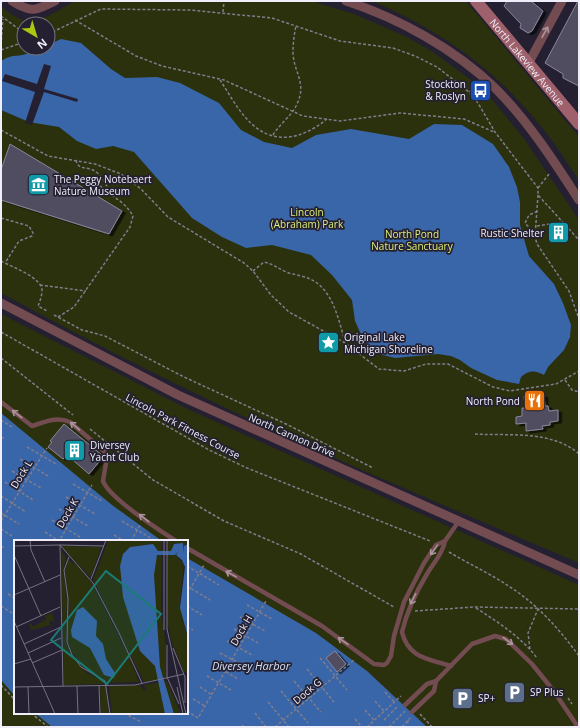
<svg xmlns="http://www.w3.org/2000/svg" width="580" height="728" font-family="'Open Sans',sans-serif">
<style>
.green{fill:#2b300d;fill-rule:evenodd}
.water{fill:#3966a8}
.pier{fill:#242031}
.building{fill:#514d61;stroke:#89859b;filter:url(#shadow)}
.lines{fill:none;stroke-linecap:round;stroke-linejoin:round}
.path{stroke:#807d8c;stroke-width:1.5;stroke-dasharray:3 2;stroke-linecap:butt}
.service{stroke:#724c51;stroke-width:4.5}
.minor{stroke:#724c51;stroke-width:9}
.secondary{stroke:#9e616b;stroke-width:12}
.oneway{stroke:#ab959d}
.labels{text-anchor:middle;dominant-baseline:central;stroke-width:3.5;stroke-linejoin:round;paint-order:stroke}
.street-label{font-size:10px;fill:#f0eefa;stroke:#242031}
.poi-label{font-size:10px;fill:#f0eefa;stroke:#242031;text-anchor:start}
.park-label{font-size:10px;fill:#dcf179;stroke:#242031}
.water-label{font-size:11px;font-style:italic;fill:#d3e0f3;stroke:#242031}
.inset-road{fill:none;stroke:#767281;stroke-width:1}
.view{fill:#1a7c75;fill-opacity:0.15;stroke:#1a7c75;stroke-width:2}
.inset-edge{fill:none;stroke:#f0eefa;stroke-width:2}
</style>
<defs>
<filter id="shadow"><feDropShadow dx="3.5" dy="2" stdDeviation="0" flood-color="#0009"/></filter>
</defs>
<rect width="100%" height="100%" fill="#242031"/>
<g class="green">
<path d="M 75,1 L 311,1 L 354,14 L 407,37 L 433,52 L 471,80 L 490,97 L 525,140 L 579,220 L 579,563 C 436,502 291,442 152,372 C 101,347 51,320 1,293 L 1,7 C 8,11 14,17 23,20 C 39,25 61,8 75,1 ZM 24,24 L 48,24 L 48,48 L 24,48 Z"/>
<path d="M 371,1 L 466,1 L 579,137 L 579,181 C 528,96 463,39 371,1 Z"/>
<path d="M 1,314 L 192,411 L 579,585 L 579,727 L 1,727 ZM 15,541 L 187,541 L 187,713 L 15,713 Z"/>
</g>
<g class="water">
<path d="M 61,39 L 81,43 L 111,69 L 125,78 L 157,77 L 180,83 L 219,103 L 241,130 L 264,142 L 292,148 L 316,135 L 351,129 L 409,139 L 434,124 L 462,125 L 493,144 L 509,167 L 517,187 L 520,202 L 520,225 L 529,256 L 554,284 L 563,303 L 571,325 L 570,337 L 564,350 L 548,367 L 544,375 C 535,370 529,370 521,377 L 519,384 L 497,380 L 471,368 L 460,360 L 451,356 L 438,354 L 395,358 L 379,354 L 364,341 L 355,321 L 352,300 L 332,275 L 311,255 L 272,245 L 246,248 L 222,237 L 192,218 L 134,152 L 113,146 L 96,149 L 77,141 L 59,127 L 29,122 L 1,110 L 1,61 C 12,54 15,57 26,54 C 34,52 39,48 48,48 L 48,45 Z"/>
<polygon points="1,413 112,505 162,541 15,541 15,696 1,680"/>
<polygon points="187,558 316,633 367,671 427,727 52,727 35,713 187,713"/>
</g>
<polygon class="pier" points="44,64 51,66 44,89 78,99 77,102 44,92 32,125 25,123 35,92 2,81 5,74 37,84"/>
<g class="building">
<polygon points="507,1 531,1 543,11 532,31 528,33 520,28 521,24 504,6"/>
<polygon points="578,1 579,1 579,86 563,78 563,74 545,63"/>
<polygon points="10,144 122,211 109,234 1,200 1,170"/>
<circle cx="559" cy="233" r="7"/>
<polygon points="544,395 545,406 548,406 549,411 558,410 558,421 550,422 550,425 542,426 543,429 526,431 526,423 516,424 516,417 522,416 522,408 525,408 524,396"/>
<polygon points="64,424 102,455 103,457 89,474 67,455 63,459 48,447 52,442 50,441"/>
<polygon points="335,651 346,664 337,672 326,658"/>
</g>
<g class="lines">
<g class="path">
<polyline points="223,12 224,1"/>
<polyline points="1,16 24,33"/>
<polyline points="75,20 136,56 162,66 224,80 303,116 340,121 400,113 464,119 494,132"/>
<polyline points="48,34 101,9 189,10 272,18 340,41 393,48 415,56 437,67 469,92 478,103 495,132 538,188 538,195 579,240"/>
<polyline points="1,45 3,19"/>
<polyline points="1,50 24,42"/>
<path d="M 220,80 C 228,92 236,107 246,118 C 270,146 300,141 327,119"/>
<polyline points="469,92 477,85"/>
<polyline points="1,130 48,156 95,164 121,174 141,189 168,217 244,263 253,271 271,295 289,312 345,343 379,369 404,371 426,364 448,364 493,387 510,391 556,384 579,371"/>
<path d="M 273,135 C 280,123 292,116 297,104 C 307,83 294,73 293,53 C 293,44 294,35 296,26"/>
<path d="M 76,160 C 78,169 83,167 90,169 C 99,171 107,183 108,191"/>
<polyline points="538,188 549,174"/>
<polyline points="538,195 535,237 537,244 569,291 579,319"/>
<polyline points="1,218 29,226 33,233 32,236 19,241 5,263"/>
<polyline points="537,226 563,222"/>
<polyline points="535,234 525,223 529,215 538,211"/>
<path d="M 1,261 C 12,267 41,277 42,290 C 42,296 40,301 38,306 L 47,311"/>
<path d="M 253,271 L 264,262 C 274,264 280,270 289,273 C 296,275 304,276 310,279 C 333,289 339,321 345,342"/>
<polyline points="40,285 86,291"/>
<polyline points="54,315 82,330 105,336 184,377 286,424 373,468"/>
<path d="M 58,317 L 74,307 L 130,227 L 133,216 C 123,198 107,196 96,181 L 101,178"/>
<polyline points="1,332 209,450 247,468 430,541"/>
<polyline points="1,358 73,415"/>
<polyline points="565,380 572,390 579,392"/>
<polyline points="1,420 12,427"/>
<polyline points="90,429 153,480 224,521 301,554 394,607"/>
<path d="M 475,434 C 509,436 552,430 579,454"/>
<polyline points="1,437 5,439"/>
<polyline points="27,447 56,464"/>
<polyline points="20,459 48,476"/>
<polyline points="12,471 41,488"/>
<polyline points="5,482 33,500"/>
<polyline points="73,484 102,501"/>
<polyline points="1,496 26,512"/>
<polyline points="66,497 95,514"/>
<polyline points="59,509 88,526"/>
<polyline points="1,513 19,524"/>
<polyline points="52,520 80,537"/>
<polyline points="1,521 47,448"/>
<polyline points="122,521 154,540"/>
<polyline points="1,529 12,536"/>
<polyline points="45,532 59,541 92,485"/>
<polyline points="114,535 124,541"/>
<polyline points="131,541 140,525"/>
<polyline points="1,546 4,548"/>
<path d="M 449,552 C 469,564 491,574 510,587 C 537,604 560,630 579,656"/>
<polyline points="187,566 219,585"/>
<polyline points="187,586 210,600"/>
<polyline points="8,594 15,598"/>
<polyline points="187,594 204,565"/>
<polyline points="247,605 272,619"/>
<polyline points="1,606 15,615"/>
<polyline points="187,606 202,615"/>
<path d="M 476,608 C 498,622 521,637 537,658"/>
<polyline points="415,611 474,607 579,609"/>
<polyline points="240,617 265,631"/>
<polyline points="187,627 193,630"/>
<polyline points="234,629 258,643"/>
<polyline points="227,641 252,655"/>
<polyline points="530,649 528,633 538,609"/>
<polyline points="220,653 245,666"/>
<polyline points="320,658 347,690"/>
<polyline points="213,664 238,679"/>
<polyline points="307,669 334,702"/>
<polyline points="207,676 231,690"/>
<polyline points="294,681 321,712"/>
<polyline points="1,685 15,700"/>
<polyline points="200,687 212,695"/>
<polyline points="281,691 308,723"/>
<polyline points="385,692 395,703"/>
<polyline points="568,698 572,704"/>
<polyline points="193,699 205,706"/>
<polyline points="375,701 384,711"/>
<polyline points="268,702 289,727"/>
<polyline points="365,710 374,720"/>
<polyline points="187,711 198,718 266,601"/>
<polyline points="31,713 48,727"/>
<polyline points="124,713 141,722"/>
<polyline points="255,713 266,727"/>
<polyline points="420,714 432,727"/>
<polyline points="355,719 362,727"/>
<polyline points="384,720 398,706"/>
<polyline points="407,723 410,718"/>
<polyline points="242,725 244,727"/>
<polyline points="275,727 355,659"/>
<polyline points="367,727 401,696"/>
<polyline points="389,727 405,711"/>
<polyline points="402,727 410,718"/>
</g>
<g class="service">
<path d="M 1,402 L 32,426 C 45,422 57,416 70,422 L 105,452 L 107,457 L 103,481 C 109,498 159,530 176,541"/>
<path d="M 445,541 C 443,554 433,563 427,574 C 416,592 407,611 402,632 C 408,658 429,659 451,666"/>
<polyline points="187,548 322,626 374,664 384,665 387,663 391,656 394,636 404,602 424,563 436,545 445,541 459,521"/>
<polyline points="405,705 427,684 436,681"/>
<polyline points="412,712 434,691 436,681 472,644 495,636 506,639 532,664 553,690 578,727"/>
</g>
<g class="minor">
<path d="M 12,1 C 31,13 35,11 55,1"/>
<path d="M 346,1 C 398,18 455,49 495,88 C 528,121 554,161 579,200"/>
<polyline points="528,64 562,1"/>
<polyline points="1,303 178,395 579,575"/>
</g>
<path class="secondary" id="s1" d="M 476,1 L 579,124"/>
</g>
<defs><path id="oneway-shaft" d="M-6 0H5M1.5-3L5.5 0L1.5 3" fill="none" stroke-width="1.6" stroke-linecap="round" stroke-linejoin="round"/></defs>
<g class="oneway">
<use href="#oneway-shaft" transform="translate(545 32) rotate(-61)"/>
<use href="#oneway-shaft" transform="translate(17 414) rotate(-142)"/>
<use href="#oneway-shaft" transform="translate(75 426) rotate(-140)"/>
<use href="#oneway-shaft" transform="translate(144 518) rotate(-142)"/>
<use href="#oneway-shaft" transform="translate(434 550) rotate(126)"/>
<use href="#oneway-shaft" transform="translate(231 574) rotate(-151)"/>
<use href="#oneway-shaft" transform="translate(413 599) rotate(117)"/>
<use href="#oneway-shaft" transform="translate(343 641) rotate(-145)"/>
<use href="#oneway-shaft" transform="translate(508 641) rotate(36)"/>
</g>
<defs>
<symbol id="bus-square" viewBox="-11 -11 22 22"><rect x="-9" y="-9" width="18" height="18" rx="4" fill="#1a4fb4" stroke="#242031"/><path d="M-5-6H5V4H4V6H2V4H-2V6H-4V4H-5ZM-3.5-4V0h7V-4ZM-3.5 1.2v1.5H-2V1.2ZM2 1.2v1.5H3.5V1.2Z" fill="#fff"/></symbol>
<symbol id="museum-square" viewBox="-11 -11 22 22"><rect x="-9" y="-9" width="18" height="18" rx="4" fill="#0f9aa8" stroke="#242031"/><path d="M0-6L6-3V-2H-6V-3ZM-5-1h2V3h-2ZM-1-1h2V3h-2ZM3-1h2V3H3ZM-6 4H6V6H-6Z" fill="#fff"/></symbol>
<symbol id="building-square" viewBox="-11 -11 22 22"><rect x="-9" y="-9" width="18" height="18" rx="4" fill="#0f9aa8" stroke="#242031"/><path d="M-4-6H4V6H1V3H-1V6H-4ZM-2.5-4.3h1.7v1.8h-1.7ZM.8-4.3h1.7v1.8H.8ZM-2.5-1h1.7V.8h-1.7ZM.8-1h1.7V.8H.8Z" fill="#fff"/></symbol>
<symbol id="sight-square" viewBox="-11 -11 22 22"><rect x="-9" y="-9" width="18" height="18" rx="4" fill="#0f9aa8" stroke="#242031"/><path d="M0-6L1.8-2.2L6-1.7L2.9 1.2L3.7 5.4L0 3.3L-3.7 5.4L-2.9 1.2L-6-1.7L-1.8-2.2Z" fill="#fff"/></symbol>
<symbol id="restaurant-square" viewBox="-11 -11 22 22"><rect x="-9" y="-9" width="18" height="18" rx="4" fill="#e8710a" stroke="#242031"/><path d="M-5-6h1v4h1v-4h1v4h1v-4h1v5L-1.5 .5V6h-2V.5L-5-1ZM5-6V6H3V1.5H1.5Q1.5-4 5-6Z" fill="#fff"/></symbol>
<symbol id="parking-square" viewBox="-11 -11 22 22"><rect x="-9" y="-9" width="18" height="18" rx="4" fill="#5c6f8a" stroke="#242031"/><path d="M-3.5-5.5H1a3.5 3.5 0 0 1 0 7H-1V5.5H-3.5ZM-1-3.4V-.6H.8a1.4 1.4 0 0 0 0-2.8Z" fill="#fff"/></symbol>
</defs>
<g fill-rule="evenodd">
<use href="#bus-square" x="468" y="78" width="25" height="25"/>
<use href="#museum-square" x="26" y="172" width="25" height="25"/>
<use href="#building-square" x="546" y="220" width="25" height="25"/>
<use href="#sight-square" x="316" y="330" width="25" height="25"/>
<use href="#restaurant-square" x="522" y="388" width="25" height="25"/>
<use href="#building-square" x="62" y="438" width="25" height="25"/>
<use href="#parking-square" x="502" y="680" width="25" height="25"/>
<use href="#parking-square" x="450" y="686" width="25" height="25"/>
</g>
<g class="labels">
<g class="street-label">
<text stroke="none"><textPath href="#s1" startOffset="80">North Lakeview Avenue</textPath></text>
<text transform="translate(183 426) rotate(28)">Lincoln Park Fitness Course</text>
<text transform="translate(292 435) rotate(24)">North Cannon Drive</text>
<text transform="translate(21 474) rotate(-58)">Dock L</text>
<text transform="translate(67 513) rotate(-59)">Dock K</text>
<text transform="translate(241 630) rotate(-60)">Dock H</text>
<text transform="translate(307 691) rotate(-40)">Dock G</text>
</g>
<g class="poi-label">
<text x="466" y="84" text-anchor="end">Stockton<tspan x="466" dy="12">&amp; Roslyn</tspan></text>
<text x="54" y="179">The Peggy Notebaert<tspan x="54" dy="12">Nature Museum</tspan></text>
<text x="544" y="233" text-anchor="end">Rustic Shelter</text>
<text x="344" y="337">Original Lake<tspan x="344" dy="12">Michigan Shoreline</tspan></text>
<text x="520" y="401" text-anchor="end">North Pond</text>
<text x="90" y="445">Diversey<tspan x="90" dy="12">Yacht Club</tspan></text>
<text x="530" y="692">SP Plus</text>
<text x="478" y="698">SP+</text>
</g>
<g class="park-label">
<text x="307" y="212">Lincoln<tspan x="307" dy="12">(Abraham) Park</tspan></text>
<text x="412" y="234">North Pond<tspan x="412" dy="12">Nature Sanctuary</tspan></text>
</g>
<g class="water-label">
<text x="251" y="665">Diversey Harbor</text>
</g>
</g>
<g transform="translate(14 540)">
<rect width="174" height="174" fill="#242031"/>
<path d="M 148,0 L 147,72 L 152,107 L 152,138 L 130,142 L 79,40 L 94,1 ZM 154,0 L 174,0 L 174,4 L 170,6 L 170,12 L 165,12 L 162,15 L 170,25 L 166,60 L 168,78 L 174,97 L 174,133 L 170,132 L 158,103 L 154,85 ZM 48,6 L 87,7 L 77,37 L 53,14 ZM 47,10 L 52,18 L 49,30 L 53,62 L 52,104 L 62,122 L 73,133 L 90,141 L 89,144 L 50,145 ZM 54,20 L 64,26 L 77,42 L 114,114 L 125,142 L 94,143 L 71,129 L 58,112 L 53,99 L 55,67 L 51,30 ZM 38,73 L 41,83 L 37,80 L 35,82 L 37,85 L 17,90 L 15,84 L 17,83 L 19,87 L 33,79 L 30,76 ZM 153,141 L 167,174 L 98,174 L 95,146 L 126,145 L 130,151 L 132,150 L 130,145 ZM 92,146 L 95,174 L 87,174 L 86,147 Z" fill="#2b300d"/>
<path d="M 169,3 L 170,13 L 170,6 L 174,4 L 174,97 L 166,68 L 171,27 L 168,20 L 162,15 L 165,11 L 161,15 L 143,15 L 140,35 L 146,127 L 160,174 L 151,174 L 141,126 L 126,111 L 109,57 L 106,26 L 109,14 L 116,7 L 139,4 L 144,11 L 157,11 L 160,4 ZM 69,67 L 83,81 L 82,96 L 89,104 L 92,119 L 101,133 L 100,138 L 90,135 L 76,108 L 58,97 L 57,90 L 63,70 Z" fill="#3966a8"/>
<path class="inset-road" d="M 16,0 L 17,10 L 31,42M 150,0 L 150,90M 153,0 L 153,89 L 172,174M 46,5 L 49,146M 0,6 L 46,5M 90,6 L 46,5 L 79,43 L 105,93 L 128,143M 0,15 L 27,76M 55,17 L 50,30 L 54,59 L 53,102 L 58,115 L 67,127 L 91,141 L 96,174M 77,39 L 92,0M 0,55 L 46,35M 0,81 L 41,174M 2,87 L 46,67M 10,104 L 47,87M 153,105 L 153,137 L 165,164M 159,108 L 171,137 L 171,163M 14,113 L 47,98M 18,123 L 48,110M 0,124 L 17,119M 85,145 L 86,174M 63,146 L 64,174M 0,147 L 121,145 L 170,134M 14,147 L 15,174M 163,147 L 169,174"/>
<path class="view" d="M 92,31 L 147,74 L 93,144 L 37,100 Z"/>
<rect width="174" height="174" class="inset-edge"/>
</g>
<rect width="580" height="728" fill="none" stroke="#f0eefa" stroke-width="4"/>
<g transform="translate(36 36) rotate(142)"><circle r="19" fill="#242031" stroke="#767281"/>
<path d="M0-3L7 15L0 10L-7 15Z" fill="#acc611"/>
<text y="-6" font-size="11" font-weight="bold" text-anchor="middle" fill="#f0eefa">N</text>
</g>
</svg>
